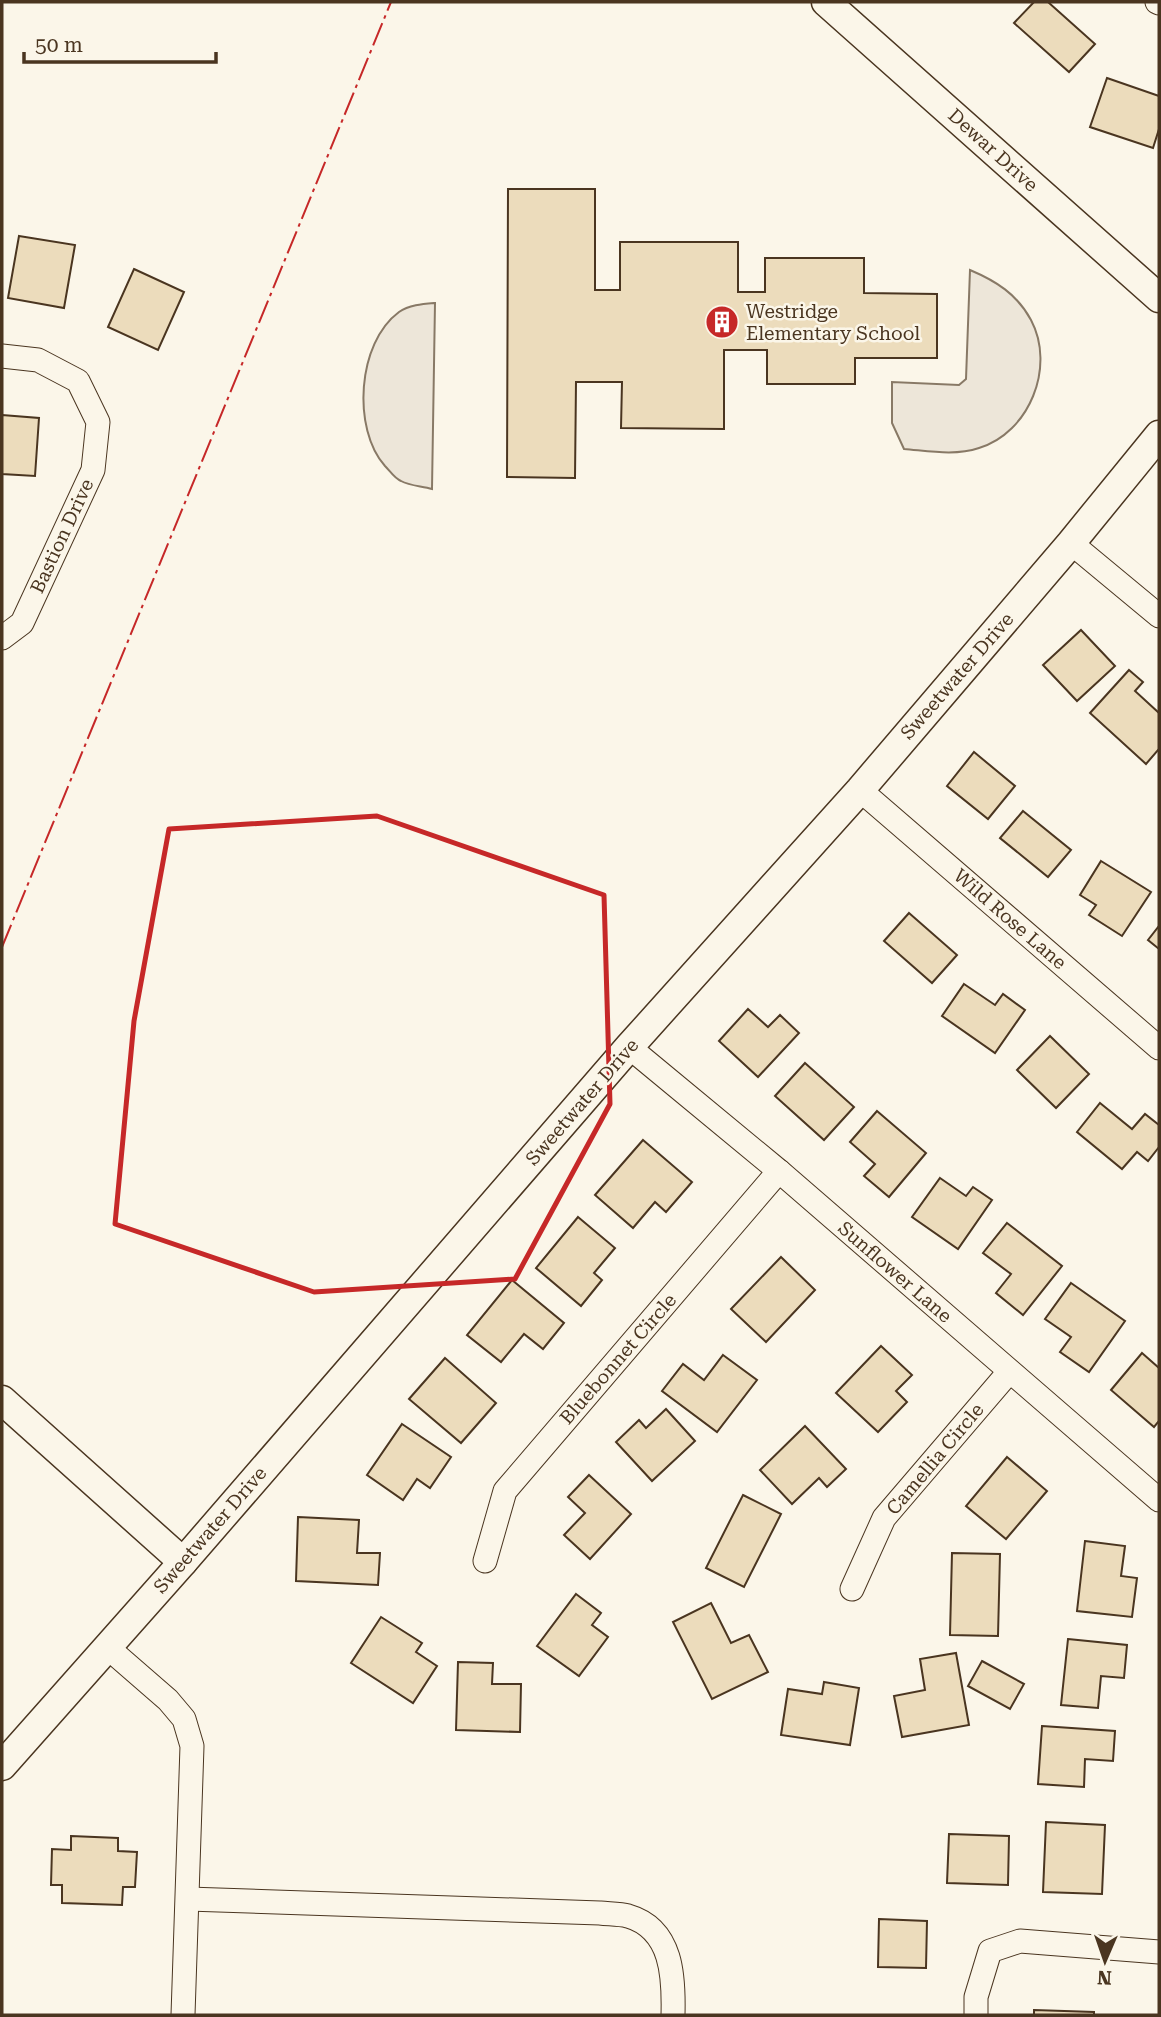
<svg xmlns="http://www.w3.org/2000/svg" width="1161" height="2017" font-family="'Roboto Serif',serif">
<style>
.green{fill:#ede6d9;stroke:#887966;stroke-width:2}
.building{fill:#ecdcbc;stroke:#4a3520;stroke-width:2}
.lines{fill:none;stroke-linecap:round;stroke-linejoin:round}
.minor-casing{stroke:#4a3520;stroke-width:25}
.tertiary-casing{stroke:#4a3520;stroke-width:31}
.minor{stroke:#fbf6e9;stroke-width:23}
.tertiary{stroke:#fbf6e9;stroke-width:28}
.power{stroke:#c62828;stroke-width:2;stroke-dasharray:24 5 3.5 5;stroke-linecap:butt}
.marked{fill:none;stroke:#c62828;stroke-width:5;stroke-linejoin:round}
.labels{text-anchor:middle;dominant-baseline:central;stroke-width:5;stroke-linejoin:round;paint-order:stroke}
.street-label{font-size:19px;fill:#4a3520;stroke:#fbf6e9}
.poi-label{font-size:19px;fill:#4a3520;stroke:#fbf6e9;text-anchor:start}
</style>
<rect width="100%" height="100%" fill="#fbf6e9"/>
<g class="green">
<path d="M 970,270 C 996,281 1017,294 1031,320 C 1056,367 1029,433 979,448 C 955,456 929,451 904,449 L 892,423 L 892,382 L 959,385 L 966,379 Z"/>
<path d="M 435,303 L 432,489 C 422,486 410,486 401,481 C 395,479 390,471 385,466 C 352,429 357,343 399,312 C 409,305 423,304 435,303 Z"/>
</g>
<g class="building">
<polygon points="1034,2 1048,2 1095,44 1069,72 1014,23"/>
<polygon points="1107,78 1159,96 1159,129 1153,148 1090,127"/>
<polygon points="508,189 595,189 595,290 620,290 620,242 738,242 738,292 765,292 765,258 864,258 864,293 937,294 937,358 855,358 855,384 767,384 767,350 724,350 724,429 621,428 622,382 576,382 575,478 507,477"/>
<polygon points="19,236 75,245 64,308 8,298"/>
<polygon points="134,269 184,292 158,350 108,327"/>
<polygon points="2,415 39,418 35,476 2,474"/>
<polygon points="1081,630 1115,666 1077,701 1043,665"/>
<polygon points="1129,670 1143,682 1135,691 1159,713 1159,749 1146,764 1090,713"/>
<polygon points="974,752 1015,786 988,819 947,786"/>
<polygon points="1023,811 1071,850 1048,877 1000,838"/>
<polygon points="1101,861 1151,892 1122,936 1089,915 1096,905 1080,895"/>
<polygon points="909,913 957,955 932,983 884,941"/>
<polygon points="1159,926 1159,949 1148,940"/>
<polygon points="964,984 995,1005 1003,994 1025,1010 995,1053 942,1016"/>
<polygon points="748,1009 768,1027 780,1015 799,1033 758,1077 719,1041"/>
<polygon points="1050,1036 1089,1074 1056,1108 1017,1070"/>
<polygon points="805,1063 854,1107 824,1140 775,1096"/>
<polygon points="1100,1103 1132,1129 1145,1114 1159,1125 1159,1147 1148,1161 1137,1152 1122,1169 1077,1132"/>
<polygon points="877,1111 926,1153 889,1197 864,1176 875,1164 850,1142"/>
<polygon points="643,1140 692,1182 666,1212 655,1202 633,1228 595,1195"/>
<polygon points="940,1178 966,1196 973,1187 992,1200 958,1249 912,1217"/>
<polygon points="578,1217 615,1248 594,1273 602,1280 581,1306 536,1268"/>
<polygon points="1007,1223 1062,1266 1023,1315 996,1293 1011,1274 983,1253"/>
<polygon points="781,1257 815,1290 766,1342 731,1309"/>
<polygon points="512,1280 564,1323 543,1349 524,1334 501,1362 467,1335"/>
<polygon points="1071,1283 1125,1321 1089,1372 1060,1352 1071,1337 1045,1319"/>
<polygon points="881,1346 912,1375 896,1391 907,1402 878,1432 836,1393"/>
<polygon points="1142,1353 1159,1368 1159,1421 1154,1427 1111,1390"/>
<polygon points="723,1355 757,1380 717,1432 662,1391 683,1364 704,1380"/>
<polygon points="445,1358 496,1403 461,1443 409,1399"/>
<polygon points="666,1409 695,1441 652,1481 616,1442 639,1420 646,1428"/>
<polygon points="402,1424 451,1457 430,1488 417,1479 403,1500 367,1475"/>
<polygon points="805,1426 846,1469 827,1487 819,1478 792,1504 760,1470"/>
<polygon points="1007,1457 1047,1491 1006,1539 966,1506"/>
<polygon points="589,1475 631,1514 590,1559 564,1535 585,1513 568,1497"/>
<polygon points="743,1495 781,1514 744,1587 706,1568"/>
<polygon points="298,1517 359,1520 357,1553 380,1553 378,1585 296,1581"/>
<polygon points="1085,1541 1125,1546 1121,1576 1137,1578 1132,1617 1077,1611"/>
<polygon points="952,1553 1000,1554 998,1636 950,1635"/>
<polygon points="576,1594 601,1613 592,1625 608,1637 579,1676 537,1646"/>
<polygon points="711,1603 731,1643 749,1635 768,1672 712,1699 673,1622"/>
<polygon points="381,1617 422,1643 416,1652 437,1666 413,1703 351,1663"/>
<polygon points="1068,1639 1127,1645 1124,1678 1101,1676 1098,1708 1061,1705"/>
<polygon points="956,1653 969,1725 902,1737 894,1696 925,1690 920,1659"/>
<polygon points="982,1661 1024,1684 1010,1709 968,1686"/>
<polygon points="458,1662 493,1663 492,1684 521,1684 520,1732 456,1730"/>
<polygon points="824,1682 859,1688 850,1745 781,1735 788,1689 822,1694"/>
<polygon points="1042,1726 1115,1731 1113,1761 1085,1759 1084,1787 1038,1784"/>
<polygon points="1046,1822 1105,1825 1102,1894 1043,1892"/>
<polygon points="949,1834 1009,1836 1008,1885 947,1883"/>
<polygon points="71,1836 118,1838 118,1851 137,1852 135,1887 123,1887 122,1905 62,1903 62,1885 51,1885 52,1849 71,1850"/>
<polygon points="879,1919 927,1921 926,1968 878,1967"/>
<polygon points="1034,2010 1094,2012 1094,2015 1034,2015"/>
</g>
<g class="lines">
<defs>
<g id="minor">
<polyline points="1157,2 1159,3"/>
<polyline points="2,356 38,360 78,381 98,422 93,470 22,623 2,638"/>
<polyline points="1071,543 1159,616"/>
<polyline points="860,790 1159,1048"/>
<polyline points="629,1047 779,1171 1159,1500"/>
<polyline points="485,1561 505,1491 779,1171"/>
<polyline points="852,1589 884,1518 1009,1372"/>
<polyline points="107,1647 168,1700 184,1719 192,1746 183,2015"/>
<path d="M 188,1899 L 600,1913 C 609,1914 620,1914 628,1916 C 673,1929 674,1978 673,2015"/>
<polyline points="976,2015 976,1997 990,1951 1020,1941 1159,1952"/>
</g>
<g id="tertiary">
<polyline points="826,2 1159,298"/>
<polyline points="2,1400 183,1562"/>
<polyline points="2,1766 183,1562 629,1047 860,790 1071,543 1159,435"/>
</g>
</defs>
<use href="#minor" class="minor-casing"/>
<use href="#tertiary" class="tertiary-casing"/>
<use href="#minor" class="minor"/>
<use href="#tertiary" class="tertiary"/>
<polyline class="power" points="2,947 391,2"/>
</g>
<path class="marked" d="M 377,816 L 604,895 L 610,1104 L 515,1279 L 314,1292 L 115,1224 L 134,1021 L 169,829 Z"/>
<defs>
<symbol id="building-disc" viewBox="-11 -11 22 22"><circle r="9.5" fill="#c62828" stroke="#fbf6e9"/><path d="M-4-6H4V6H1V3H-1V6H-4ZM-2.5-4.3h1.7v1.8h-1.7ZM.8-4.3h1.7v1.8H.8ZM-2.5-1h1.7V.8h-1.7ZM.8-1h1.7V.8H.8Z" fill="#fff"/></symbol>
</defs>
<g fill-rule="evenodd">
<use href="#building-disc" x="703" y="303" width="38" height="38"/>
</g>
<g class="labels">
<g class="street-label">
<text transform="translate(993 150) rotate(42)">Dewar Drive</text>
<text transform="translate(62 536) rotate(-65)">Bastion Drive</text>
<text transform="translate(957 676) rotate(-49)">Sweetwater Drive</text>
<text transform="translate(1010 919) rotate(41)">Wild Rose Lane</text>
<text transform="translate(582 1102) rotate(-49)">Sweetwater Drive</text>
<text transform="translate(895 1272) rotate(41)">Sunflower Lane</text>
<text transform="translate(618 1359) rotate(-49)">Bluebonnet Circle</text>
<text transform="translate(935 1459) rotate(-50)">Camellia Circle</text>
<text transform="translate(210 1530) rotate(-49)">Sweetwater Drive</text>
</g>
<g class="poi-label">
<text x="746" y="311">Westridge<tspan x="746" dy="22">Elementary School</tspan></text>
</g>
</g>
<rect width="1161" height="2017" fill="none" stroke="#4a3520" stroke-width="7"/>
<g transform="translate(1105 1961) rotate(182)" stroke="#fbf6e9" stroke-width="5" paint-order="stroke">
<path d="M0-5L12 26L0 18L-12 26Z" fill="#4a3520"/>
<text y="-10" font-size="19" font-weight="bold" text-anchor="middle" fill="#4a3520">N</text>
</g>
<path d="M24 52v10h192v-10" fill="none" stroke="#4a3520" stroke-width="3.5"/>
<text x="35" y="52" font-size="21" fill="#4a3520" stroke="#fbf6e9" stroke-width="5" paint-order="stroke">50 m</text>
</svg>
